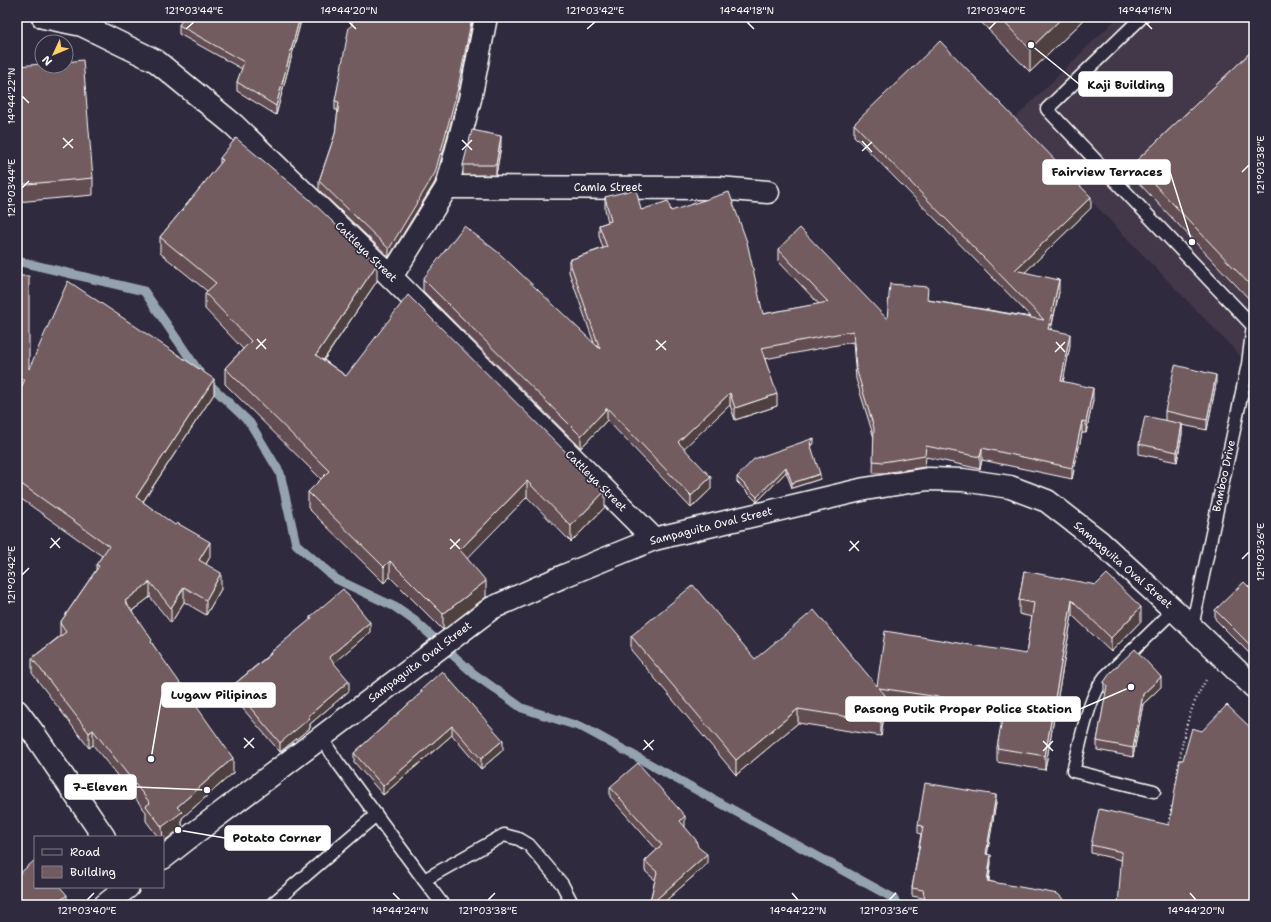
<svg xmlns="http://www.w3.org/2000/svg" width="1271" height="922" font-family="'Shantell Sans',sans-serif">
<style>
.built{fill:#433948}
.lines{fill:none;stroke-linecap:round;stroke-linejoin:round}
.stream{stroke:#95a3af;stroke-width:9}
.lane-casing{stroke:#fff;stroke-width:15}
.street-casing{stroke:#fff;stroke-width:25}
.secondary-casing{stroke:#fff;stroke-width:25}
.path{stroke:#fff;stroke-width:2.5;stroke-dasharray:1 3;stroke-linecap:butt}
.lane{stroke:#2f2a3d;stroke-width:12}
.street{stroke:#2f2a3d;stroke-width:22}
.secondary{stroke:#2f2a3d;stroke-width:22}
.wall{fill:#624e53;stroke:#fff}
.shaded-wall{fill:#504043;stroke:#fff}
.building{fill:#725b60;stroke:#fff}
.ticks{fill:none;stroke:#fff;stroke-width:1.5}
.labels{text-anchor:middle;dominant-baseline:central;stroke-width:3.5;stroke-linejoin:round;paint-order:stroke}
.street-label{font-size:11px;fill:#fff;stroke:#2f2a3d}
.leader{fill:none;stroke:#fff;stroke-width:1.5}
.callout-dot{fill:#fff;stroke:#2f2a3d;stroke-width:1.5}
.callout{fill:#fff;stroke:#fff;stroke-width:1.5}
.callout-label{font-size:12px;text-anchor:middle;font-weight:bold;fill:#111}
.neatline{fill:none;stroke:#fff;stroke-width:1.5}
.ticks-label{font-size:10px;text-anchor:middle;fill:#fff}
</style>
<rect width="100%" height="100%" fill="#2f2a3d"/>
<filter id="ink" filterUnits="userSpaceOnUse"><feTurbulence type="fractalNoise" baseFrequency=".025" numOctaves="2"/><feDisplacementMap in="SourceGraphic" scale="8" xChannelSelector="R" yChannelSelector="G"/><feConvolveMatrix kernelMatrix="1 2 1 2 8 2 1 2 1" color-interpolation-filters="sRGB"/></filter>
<g filter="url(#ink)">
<polygon class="built" points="1118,17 1254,17 1254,370 1013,120"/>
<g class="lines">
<polyline class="stream" points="17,261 144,291 204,379 250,423 280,473 296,544 336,579 395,607 415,621 474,674 522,708 584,728 893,898 897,905"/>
<defs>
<g id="lane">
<polyline points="1142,17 1047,109 1254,327"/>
<polyline points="1192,627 1248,364 1253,325"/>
<polyline points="321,737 338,763 424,880 443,905"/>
<path d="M 1154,791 L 1073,771 C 1081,743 1087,699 1105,677 L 1174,610"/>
<polyline points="424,880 504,835 519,839 529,845 562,884 573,905"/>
<polyline points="271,905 376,815"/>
</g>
<g id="street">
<polyline points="43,17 82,25 156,61 234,125 391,277 654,539"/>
<polyline points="447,187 718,188 768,192"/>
<polyline points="391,277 447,187 470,99 486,17"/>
</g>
<g id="secondary">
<polyline points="17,711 35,735 104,837"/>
<polyline points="163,858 196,832 492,608 566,575 654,539 865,489 928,479 963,480 1010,487 1047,501 1100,542 1174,610 1254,687"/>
<polyline points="105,905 128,887"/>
</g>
</defs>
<use href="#lane" class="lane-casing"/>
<use href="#street" class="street-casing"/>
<use href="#secondary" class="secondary-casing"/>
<g class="path">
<path d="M 1176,784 C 1180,758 1183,731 1193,706 C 1197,696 1202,687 1207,678"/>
<polyline points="1168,827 1172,805"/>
</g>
<use href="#lane" class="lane"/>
<use href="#street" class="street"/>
<use href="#secondary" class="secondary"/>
</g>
<g class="wall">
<polygon points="184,17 302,17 276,115 237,91 237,82 242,69 179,34 179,25"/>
<polygon points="976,17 1087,17 1030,72"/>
<polygon points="1251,17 1254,17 1254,20"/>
<polygon points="351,27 458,96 435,182 389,257 319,190 319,181 335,134 338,110 335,110 335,101"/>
<polygon points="1254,49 1254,304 1134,178 1134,163"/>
<polygon points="17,66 93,178 93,195 17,202"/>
<polygon points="854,124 1091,208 1025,272 1059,292 1051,330 1070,346 1063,381 1093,400 1086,433 1082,433 1072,479 982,460 980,469 926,457 925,467 883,473 873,473 874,438 856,379 853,342 765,359 777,406 735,420 730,405 683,448 711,489 691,508 607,420 581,448 423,291 423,279 594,343 569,272 569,260 603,248 599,236 599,225 608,222 605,209 605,197 641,210 671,211 763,314 819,304 778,261 778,249 887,319 928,300 1031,317 854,136"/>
<polygon points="501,146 496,175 463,175 463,165"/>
<polygon points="220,158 377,281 324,360 346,376 605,507 571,542 527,497 467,558 486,597 443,630 390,577 384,583 308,508 308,492 321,479 225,384 225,368 243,349 205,309 205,293 207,291 160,253 160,237 220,164"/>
<polygon points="17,276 29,369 214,394 143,502 210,557 206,564 221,589 206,615 184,602 171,623 150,597 132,611 233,773 182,818 182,827 163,837 158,837 146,821 146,812 93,745 89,748 32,673 32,658 60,636 60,623 96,570 96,565 102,556 17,496 17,398 19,394 17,394"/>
<polygon points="1216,384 1207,430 1182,425 1182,434 1177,462 1139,454 1139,444 1165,420 1165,411"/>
<polygon points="814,443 811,447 820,479 792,488 786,472 757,502 737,482 737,477"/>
<polygon points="1024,571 1141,621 1111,652 1072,615 1045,770 997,762 997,748 1002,721 885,703 885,709 881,736 798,723 736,775 631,650 631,636 755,659 877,686 1026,654 1032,617 1019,614 1019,600"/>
<polygon points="1254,592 1254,658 1215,619 1215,610"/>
<polygon points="310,617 370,632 333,663 349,691 310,724 310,728 280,752 232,696 232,686 270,654 270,653 310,620"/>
<polygon points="1104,682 1161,687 1143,704 1133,757 1097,750 1097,741 1106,694 1104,692"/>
<polygon points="421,690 503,750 481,769 452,735 383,795 354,762 354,753 421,693"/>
<polygon points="1202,731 1254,905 1121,860 1091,853 1091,845 1169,825 1183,760"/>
<polygon points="610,787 685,826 685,827 707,864 661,905 649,905 655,880 645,871 645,861 657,850 610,797"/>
<polygon points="996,803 987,854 991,863 989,881 1069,905 925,905 923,898 912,896 912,888 921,834 918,833 918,825"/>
</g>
<g class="shaded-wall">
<polygon points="300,17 302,17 276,115 276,106"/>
<polygon points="472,17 473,17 458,96 435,182 389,257 389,249"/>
<polygon points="1063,17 1087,17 1030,72 1030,49"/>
<polygon points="501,136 501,146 496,175 496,165"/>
<polygon points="1091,197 1091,208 1015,282 1015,270"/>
<polygon points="377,264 377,281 316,371 316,355"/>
<polygon points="1059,280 1059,292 1048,341 1048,329"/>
<polygon points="1070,334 1070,346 1061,393 1061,381"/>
<polygon points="1216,375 1216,384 1207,430 1207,420"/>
<polygon points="214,379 214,394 136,512 136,497"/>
<polygon points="1093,388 1093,400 1086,433 1086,422"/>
<polygon points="730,393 730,405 678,454 678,442"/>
<polygon points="777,394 777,406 735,420 735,408"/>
<polygon points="607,408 607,420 581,448 581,436"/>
<polygon points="1082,421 1082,433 1072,479 1072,468"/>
<polygon points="1182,424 1182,434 1177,462 1177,452"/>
<polygon points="814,438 814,443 810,448 810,443"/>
<polygon points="982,448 982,460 980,469 980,457"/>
<polygon points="786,467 786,472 757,502 757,497"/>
<polygon points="820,474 820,479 792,488 792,483"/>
<polygon points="711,477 711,489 691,508 691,496"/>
<polygon points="527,481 527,497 460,566 460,550"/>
<polygon points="605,491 605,507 571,542 571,526"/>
<polygon points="210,542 210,557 199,576 199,560"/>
<polygon points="390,561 390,577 384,583 384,567"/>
<polygon points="221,573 221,589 206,615 206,600"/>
<polygon points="486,581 486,597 443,630 443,614"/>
<polygon points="150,582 150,597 125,616 125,601"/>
<polygon points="184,587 184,602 171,623 171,608"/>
<polygon points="1072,600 1072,615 1045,770 1045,756"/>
<polygon points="1141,607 1141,621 1111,652 1111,638"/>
<polygon points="370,622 370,632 329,667 329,657"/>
<polygon points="1161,677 1161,687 1143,704 1133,757 1133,748 1143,694"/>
<polygon points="349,681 349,691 310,724 310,728 280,752 280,743 308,716"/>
<polygon points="885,695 885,709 881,736 881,722"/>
<polygon points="798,709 798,723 736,775 736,760"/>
<polygon points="452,726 452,735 383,795 383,786"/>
<polygon points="93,730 93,745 89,748 89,733"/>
<polygon points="503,740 503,750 481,769 481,759"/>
<polygon points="233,758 233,773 182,818 182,827 163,842 162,827 177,807"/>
<polygon points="996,795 996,803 986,862 986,854"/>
<polygon points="685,816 685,826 680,831 680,821"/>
<polygon points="707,854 707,864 661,905 650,905"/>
<polygon points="991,855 991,863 987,889 987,881"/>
<polygon points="67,895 67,905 55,905"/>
</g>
<g class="building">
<polygon points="184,17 300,17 276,106 237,82 244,62 179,25"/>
<polygon points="353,17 472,17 458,88 435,173 389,249 319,181 335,134 339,102 335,101 349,27 351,27"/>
<polygon points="999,17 1063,17 1030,49"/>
<polygon points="940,41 1091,197 1015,270 1059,280 1048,329 1070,334 1061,381 1093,388 1086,422 1082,421 1072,468 982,448 980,457 926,446 925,455 883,462 873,461 874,428 856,368 853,331 761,348 777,394 735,408 730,393 678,442 711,477 691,496 607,408 581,436 423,279 464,226 499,253 600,349 569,260 607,247 599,225 611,221 605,197 636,189 641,210 668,201 671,211 729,192 747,242 763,314 828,302 778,249 800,228 887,319 890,284 928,287 927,300 1044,320 854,124"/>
<polygon points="1254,49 1254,289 1134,163"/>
<polygon points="83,60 93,178 17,185 17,66 42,64 42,66 66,66 66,62"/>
<polygon points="472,130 501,136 496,165 463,165"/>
<polygon points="236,138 309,199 377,264 316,355 346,376 408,295 605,491 571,526 527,481 460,550 486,581 443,614 390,561 384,567 308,492 329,471 225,368 251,341 205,293 216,283 160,237 223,160 220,158"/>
<polygon points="17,276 29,276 29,369 68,281 214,379 136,497 175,525 177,523 210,542 199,560 221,573 206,600 184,587 171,608 150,582 125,601 152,640 151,642 233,758 177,807 182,812 162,827 146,806 150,803 93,730 89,733 32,658 66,632 60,623 99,566 96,565 109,546 17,481 17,398 25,379 17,379"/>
<polygon points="1175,365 1216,375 1207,420 1165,411"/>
<polygon points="1145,416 1182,424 1177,452 1139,444"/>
<polygon points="814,438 810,443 820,474 792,483 786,467 757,497 737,477 754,459"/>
<polygon points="1024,571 1096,585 1107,574 1141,607 1111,638 1072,600 1045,756 997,748 1004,707 879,688 885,695 881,722 798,709 736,760 631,636 693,585 755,659 814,610 877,686 885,631 1026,654 1034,603 1019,600"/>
<polygon points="1244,582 1254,592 1254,649 1215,610"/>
<polygon points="343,589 370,622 329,657 349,681 308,716 310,718 280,743 232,686 271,654 270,653 312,618 310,617"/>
<polygon points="1135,649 1161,677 1143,694 1133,748 1097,741 1107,686 1104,682 1111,672"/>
<polygon points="442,671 503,740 481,759 452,726 383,786 354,753 422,692 421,690"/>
<polygon points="1227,705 1254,731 1254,905 1118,905 1122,852 1091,845 1099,809 1169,825 1180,760 1183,760 1192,728 1202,731"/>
<polygon points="638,763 685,816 680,821 696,840 698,847 707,854 650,905 649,905 657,872 645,861 662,845 610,787"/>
<polygon points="925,783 996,795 986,854 991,855 987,881 1058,894 1069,905 926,905 923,890 912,888 923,826 918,825"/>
<polygon points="35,860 35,887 60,887 67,895 55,905 17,905 17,876"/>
<polygon points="301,900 305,905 296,905"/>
</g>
</g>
<path class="ticks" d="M 349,22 L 356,29M 747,22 L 754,29M 1145,22 L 1152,29M 186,29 L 194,22M 587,29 L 595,22M 989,29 L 996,22M 22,96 L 29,103M 63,138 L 73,148M 462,140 L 472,150M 862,141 L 872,152M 63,148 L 73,139M 462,150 L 472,140M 862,151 L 872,142M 1242,172 L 1249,165M 22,188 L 29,181M 257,339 L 266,349M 656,340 L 666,350M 1056,342 L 1065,352M 256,349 L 266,339M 656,350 L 666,341M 1055,352 L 1065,342M 51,538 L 60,548M 450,539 L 460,549M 850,541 L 859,551M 50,548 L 60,538M 450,549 L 460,539M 849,551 L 859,541M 1242,559 L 1249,552M 22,575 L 29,568M 244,738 L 254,748M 644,740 L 653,750M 1043,741 L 1053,751M 244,748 L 254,738M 643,750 L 654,740M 1043,751 L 1053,741M 393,893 L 400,900M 792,893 L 798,900M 1190,893 L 1196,900M 87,900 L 94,893M 488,900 L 495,893M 889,900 L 896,893"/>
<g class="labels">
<g class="street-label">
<text x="608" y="187">Camia Street</text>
<text transform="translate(366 252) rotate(44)">Cattleya Street</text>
<text transform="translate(1224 476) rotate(-78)">Bamboo Drive</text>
<text transform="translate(596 481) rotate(45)">Cattleya Street</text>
<text transform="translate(711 526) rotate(-14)">Sampaguita Oval Street</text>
<text transform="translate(1123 565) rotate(41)">Sampaguita Oval Street</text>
<text transform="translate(420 662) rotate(-37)">Sampaguita Oval Street</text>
</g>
</g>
<path class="leader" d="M1031 45L1079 84M1192 242L1170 172M151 759L162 695M1131 687L1080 709M207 790L136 787M178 830L225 838"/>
<g class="callout-dot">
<circle cx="1031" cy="45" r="4"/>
<circle cx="1192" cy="242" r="4"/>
<circle cx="151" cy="759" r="4"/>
<circle cx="1131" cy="687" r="4"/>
<circle cx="207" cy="790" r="4"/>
<circle cx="178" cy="830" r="4"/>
</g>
<g class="callout">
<rect x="1079" y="72" width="93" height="24" rx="4"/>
<rect x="1043" y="160" width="127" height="24" rx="4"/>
<rect x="162" y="683" width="113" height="24" rx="4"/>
<rect x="846" y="697" width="234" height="24" rx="4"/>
<rect x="65" y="775" width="71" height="24" rx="4"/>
<rect x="225" y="826" width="105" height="24" rx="4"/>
</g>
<g class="callout-label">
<text x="1126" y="89">Kaji Building</text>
<text x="1107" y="176">Fairview Terraces</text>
<text x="219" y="699">Lugaw Pilipinas</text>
<text x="963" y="713">Pasong Putik Proper Police Station</text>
<text x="100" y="791">7-Eleven</text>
<text x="277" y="842">Potato Corner</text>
</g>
<rect width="1271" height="922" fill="none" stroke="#2f2a3d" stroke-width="44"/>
<rect x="34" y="836" width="130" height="52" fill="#2f2a3d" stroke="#827f8b"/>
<rect x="42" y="849" width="20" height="6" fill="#2f2a3d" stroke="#827f8b"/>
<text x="70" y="856" font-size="12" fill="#ffffff">Road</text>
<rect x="42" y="866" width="20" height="12" fill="#725b60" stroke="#827f8b"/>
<text x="70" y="876" font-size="12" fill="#ffffff">Building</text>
<g transform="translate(54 54) rotate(226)"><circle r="19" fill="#2f2a3d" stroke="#827f8b"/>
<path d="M0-3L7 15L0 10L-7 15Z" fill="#ffd166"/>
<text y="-6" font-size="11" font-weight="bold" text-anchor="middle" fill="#ffffff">N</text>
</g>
<rect x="22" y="22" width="1227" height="878" class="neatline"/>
<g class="ticks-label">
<text x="194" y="14">121°03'44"E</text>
<text x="349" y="14">14°44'20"N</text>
<text x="595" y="14">121°03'42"E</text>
<text x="747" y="14">14°44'18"N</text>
<text x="996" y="14">121°03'40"E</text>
<text x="1145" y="14">14°44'16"N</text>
<text transform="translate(11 96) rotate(-90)" y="4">14°44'22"N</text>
<text transform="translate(1260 165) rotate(-90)" y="4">121°03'38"E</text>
<text transform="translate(11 188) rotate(-90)" y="4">121°03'44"E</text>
<text transform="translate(1260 552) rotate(-90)" y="4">121°03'36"E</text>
<text transform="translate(11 575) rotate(-90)" y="4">121°03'42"E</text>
<text x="87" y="914">121°03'40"E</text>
<text x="400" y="914">14°44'24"N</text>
<text x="488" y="914">121°03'38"E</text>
<text x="798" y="914">14°44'22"N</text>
<text x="889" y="914">121°03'36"E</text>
<text x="1196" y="914">14°44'20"N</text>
</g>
</svg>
